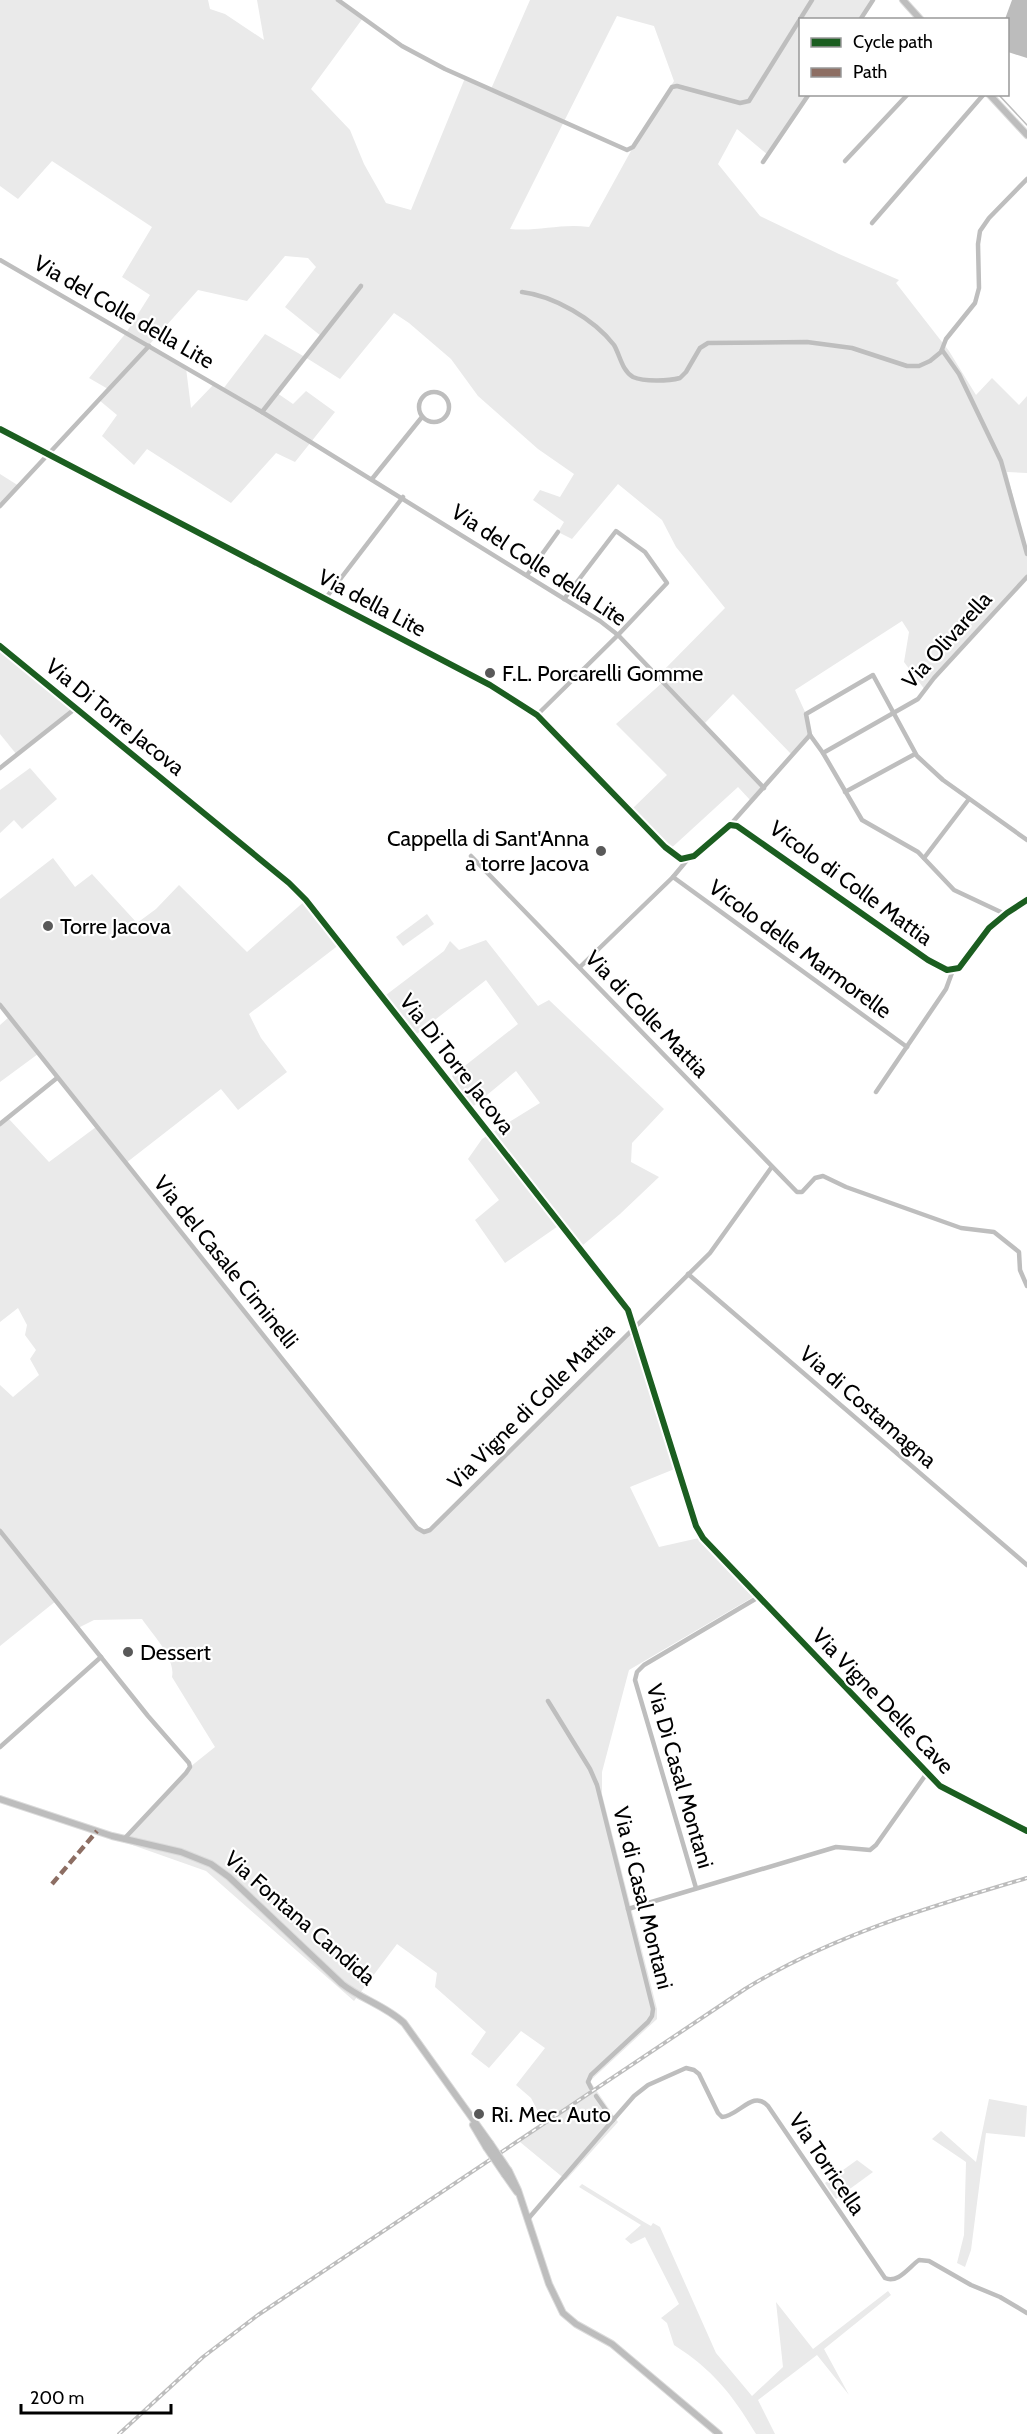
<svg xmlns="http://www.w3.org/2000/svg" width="1027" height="2434" font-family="Cabin,sans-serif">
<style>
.green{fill:#eaeaea;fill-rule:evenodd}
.water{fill:#bcbcbc}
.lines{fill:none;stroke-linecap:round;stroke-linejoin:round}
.stream{stroke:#bcbcbc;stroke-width:1.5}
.major-casing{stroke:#dbdbdb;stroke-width:8}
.minor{stroke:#bebebe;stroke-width:4.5}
.major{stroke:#bdbdbd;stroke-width:6}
.rail-casing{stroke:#bdbdbd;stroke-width:4}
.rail{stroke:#fff;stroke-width:1.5;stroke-dasharray:4.5;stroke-linecap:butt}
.major-bridge-casing{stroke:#dbdbdb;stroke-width:8;stroke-linecap:butt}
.major-bridge{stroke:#bdbdbd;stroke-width:6}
.quiet{stroke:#8d6e63;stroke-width:4.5;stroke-dasharray:9 4.5;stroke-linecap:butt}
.cycleway-casing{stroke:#fff;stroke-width:10}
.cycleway{stroke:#1b5e20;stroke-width:6}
.poi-dot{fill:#595959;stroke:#fff;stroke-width:2}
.labels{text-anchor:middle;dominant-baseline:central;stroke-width:4.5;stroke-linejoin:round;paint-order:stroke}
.street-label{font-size:22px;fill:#000;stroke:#fff}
.poi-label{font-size:22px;fill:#000;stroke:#fff;text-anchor:start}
</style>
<rect width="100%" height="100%" fill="#fff"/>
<g class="green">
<path d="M 0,0 L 208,0 L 210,9 L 225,14 L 264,40 L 257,0 L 338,0 L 363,18 L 311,89 L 350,130 L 364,164 L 386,203 L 411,210 L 465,78 L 491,89 L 530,0 L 872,0 L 859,19 L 800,20 L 800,94 L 809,95 L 768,155 L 737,129 L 718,164 L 760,216 L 839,254 L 899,280 L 896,283 L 949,351 L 976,395 L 992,378 L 1019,405 L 1027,396 L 1027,473 L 1007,472 L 1027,554 L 1027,577 L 925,690 L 904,662 L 909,632 L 902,621 L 795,690 L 806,714 L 810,735 L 792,755 L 733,694 L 704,724 L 764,788 L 751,801 L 738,787 L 667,852 L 630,811 L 667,775 L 616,724 L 663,682 L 658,676 L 725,608 L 676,547 L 662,520 L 618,484 L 572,539 L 558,532 L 564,522 L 533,500 L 540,490 L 560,497 L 574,474 L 538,449 L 478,396 L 451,359 L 409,323 L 394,313 L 340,379 L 305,357 L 277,393 L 293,404 L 306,391 L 335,412 L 295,462 L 276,453 L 231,503 L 147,449 L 134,465 L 102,436 L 117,415 L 99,400 L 108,389 L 89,378 L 126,333 L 150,295 L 122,277 L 152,227 L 52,161 L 18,199 L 0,186 ZM 617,16 L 654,26 L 674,81 L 632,149 L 589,227 C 561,223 537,232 510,229 ZM 285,256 L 308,258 L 316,267 L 285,307 L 321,336 L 305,357 L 265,334 L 223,389 L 214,384 L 191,408 L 186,368 L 149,345 L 198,290 L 247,301 Z"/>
<polygon points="0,474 19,486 0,506"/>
<polygon points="0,646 76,708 17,755 0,734"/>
<polygon points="30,768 57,799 22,829 14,820 0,833 0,790"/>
<path d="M 53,858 L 75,887 L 92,874 L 137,923 L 156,909 L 179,885 L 247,952 L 306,900 L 340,944 L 249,1014 L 261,1038 L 287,1072 L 238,1110 L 221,1089 L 126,1163 L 417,1528 L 431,1530 L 635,1326 L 677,1468 L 630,1487 L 659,1547 L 699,1538 L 755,1596 L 629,1670 L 602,1772 L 602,1794 L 657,2009 L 657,2019 L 590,2081 L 618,2122 L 566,2180 L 520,2142 L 544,2123 L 531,2098 L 516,2085 L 545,2048 L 521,2031 L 489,2068 L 471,2054 L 486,2032 L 435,1987 L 437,1973 L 397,1944 L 354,2001 L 206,1871 L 121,1841 L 190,1767 L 215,1747 L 172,1677 C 176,1658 152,1634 142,1619 L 94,1620 L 78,1628 L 56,1601 L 0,1646 L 0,1385 L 13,1397 L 39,1375 L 30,1359 L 36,1350 L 25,1335 L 27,1325 L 18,1308 L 0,1322 L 0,1124 L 8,1118 L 49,1162 L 96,1127 L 38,1054 L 0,1082 L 0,1025 L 9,1017 L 0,1005 L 0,899 Z"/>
<polygon points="427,914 434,924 403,946 396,937"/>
<polygon points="486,940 538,1006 549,1000 664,1109 632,1143 631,1162 659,1177 620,1214 583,1245 561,1224 505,1263 475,1220 499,1200 468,1159 482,1139 540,1103 516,1071 470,1109 452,1076 518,1024 486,980 413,1037 382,998 444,951 450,941 459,950"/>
<polygon points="989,2099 1027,2106 1025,2137 986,2133 971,2250 965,2267 957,2263 964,2235 966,2162 932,2139 941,2131 976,2162"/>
<polygon points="857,2160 873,2172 836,2199 825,2183"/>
<path d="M 582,2184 L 644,2222 L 651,2226 L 653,2223 L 660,2227 L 716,2353 L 752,2396 L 783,2367 L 776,2302 L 813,2349 L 888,2291 L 891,2295 L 824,2349 L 849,2395 L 817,2355 L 758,2400 L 775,2434 L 756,2434 C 732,2394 713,2370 674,2345 L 667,2323 L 661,2318 L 679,2304 L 645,2237 L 631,2244 L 625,2239 L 641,2225 L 579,2187 Z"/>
</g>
<polygon class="water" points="1012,0 1027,0 1027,58 1008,52 1008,20 1005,19"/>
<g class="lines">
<polyline class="stream" points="998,94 1027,125"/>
<defs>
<g id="major">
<polyline points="903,0 921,20"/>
<polyline points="989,94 1027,135"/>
<path d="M 0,1799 L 112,1836 L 181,1852 L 211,1864 L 229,1877 L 342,1984 C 361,1999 386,2006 404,2023 L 490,2143"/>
<polyline points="473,2125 486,2147"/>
<polyline points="509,2171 518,2190 549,2284 563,2313 576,2324 612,2344 719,2434"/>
<polyline points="505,2175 517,2192"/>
</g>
</defs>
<use href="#major" class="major-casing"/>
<g class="minor">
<polyline points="338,0 402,46 445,69 627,150 633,147 672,87 677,86 740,103 749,101 812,0"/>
<polyline points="860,20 873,0"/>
<polyline points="845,161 908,94"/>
<polyline points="763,162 809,94"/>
<polyline points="872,223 984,94"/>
<polyline points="0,260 262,412 600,621 618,635 764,788"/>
<path d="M 522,292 C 554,296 594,319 614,345 C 620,355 622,371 633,377 C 644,382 669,381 680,378 L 686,372 L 700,348 L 708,343 L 807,342 L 852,348 L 907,366 L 919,366 L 930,361 L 941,352 L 946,339 L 975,303 L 979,288 L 978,244 L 980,231 L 989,218 L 1027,179"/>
<polyline points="942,350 959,374 1001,461 1027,554"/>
<circle cx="434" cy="407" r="15"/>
<polyline points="262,412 361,286"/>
<polyline points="0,429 490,685 537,715 665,847 681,859 688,859"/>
<polyline points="372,479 422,417"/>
<polyline points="0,506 149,346"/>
<polyline points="527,575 558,532"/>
<polyline points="325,599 403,497"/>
<polyline points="0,646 289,883 306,900 628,1310 696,1526 703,1538 940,1786 1027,1831"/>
<polyline points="537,715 618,635 667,583 645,552 616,531 564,599"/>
<polyline points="823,753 918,699 934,678 1027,577"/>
<polyline points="0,768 76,708"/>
<polyline points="845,792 915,754"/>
<polyline points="730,825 733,824 750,833 931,962 944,969 953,970"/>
<polyline points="471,856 797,1192 802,1192 815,1178 823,1176 846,1187 961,1228 994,1232 1019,1252 1020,1270 1027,1286"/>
<polyline points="924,858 969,799"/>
<polyline points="673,877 907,1047"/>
<polyline points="1005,914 954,890 918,852 862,820 823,753 810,735 806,714 873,675 917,756 943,780 1027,840"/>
<polyline points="580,967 673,877 688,859 730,825 810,735"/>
<polyline points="0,1005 417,1528 424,1532 430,1530 710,1253 771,1168"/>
<polyline points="876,1092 946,989 953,970 961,966 991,927 1027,900"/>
<polyline points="0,1124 57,1078"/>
<polyline points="688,1274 1027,1565"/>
<polyline points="0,1531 148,1716 189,1763 190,1767 186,1773 124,1839"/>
<polyline points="548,1701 590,1769 597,1785 653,2009 652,2016 648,2022 591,2075 588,2082 591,2088"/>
<polyline points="0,1747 101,1657"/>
<polyline points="696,1888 635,1680 637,1672 644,1665 757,1598"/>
<polyline points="628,1909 836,1847 870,1850 876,1845 927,1773"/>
<path d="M 613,2120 L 634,2096 L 648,2085 L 686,2068 L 694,2070 L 699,2074 L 718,2113 L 722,2117 C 739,2116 753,2089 768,2106 L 885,2278 C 898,2284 909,2267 919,2260 L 929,2261 L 971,2285 L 1000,2297 L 1027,2313"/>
<polyline points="528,2219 613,2120 596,2096"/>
</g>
<use href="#major" class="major"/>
<defs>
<path id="rail" d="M 119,2434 L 203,2357 L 258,2315 L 745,1989 C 833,1935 929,1907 1027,1878"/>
</defs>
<use href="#rail" class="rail-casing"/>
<use href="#rail" class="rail"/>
<defs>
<g id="major-bridge">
<polyline points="490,2143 509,2171"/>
<polyline points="486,2147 505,2175"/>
</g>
</defs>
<use href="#major-bridge" class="major-bridge-casing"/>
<use href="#major-bridge" class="major-bridge"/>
<polyline class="quiet" points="52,1884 97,1831"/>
<defs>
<g id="cycleway">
<polyline points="0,429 490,685 537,715 665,847 681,859 694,856 730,825 737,826 928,960 947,970 959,968 989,928 1007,913 1027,900"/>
<polyline points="0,646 289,883 306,900 628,1310 696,1526 703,1538 940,1786 1027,1831"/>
</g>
</defs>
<use href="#cycleway" class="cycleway-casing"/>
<use href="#cycleway" class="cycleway"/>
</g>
<g class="poi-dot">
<circle cx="490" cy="673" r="6"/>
<circle cx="601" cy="851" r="6"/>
<circle cx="48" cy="926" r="6"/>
<circle cx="128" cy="1652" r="6"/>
<circle cx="479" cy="2114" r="6"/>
</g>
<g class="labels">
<g class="street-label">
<text transform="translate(124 312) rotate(30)">Via del Colle della Lite</text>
<text transform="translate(539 565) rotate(33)">Via del Colle della Lite</text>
<text transform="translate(372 603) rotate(28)">Via della Lite</text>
<text transform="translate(947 640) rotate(-48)">Via Olivarella</text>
<text transform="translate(115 717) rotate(39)">Via Di Torre Jacova</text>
<text transform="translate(851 883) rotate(36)">Vicolo di Colle Mattia</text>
<text transform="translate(800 949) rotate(36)">Vicolo delle Marmorelle</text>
<text transform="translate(647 1014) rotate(46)">Via di Colle Mattia</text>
<text transform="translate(457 1064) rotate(52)">Via Di Torre Jacova</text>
<text transform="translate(226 1262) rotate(51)">Via del Casale Ciminelli</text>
<text transform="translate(531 1406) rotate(-45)">Via Vigne di Colle Mattia</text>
<text transform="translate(868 1407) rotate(41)">Via di Costamagna</text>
<text transform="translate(883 1701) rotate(46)">Via Vigne Delle Cave</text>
<text transform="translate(680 1776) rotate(74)">Via Di Casal Montani</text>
<text transform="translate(643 1898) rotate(76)">Via di Casal Montani</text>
<text transform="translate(300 1918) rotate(41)">Via Fontana Candida</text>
<text transform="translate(827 2164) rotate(56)">Via Torricella</text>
</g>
<g class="poi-label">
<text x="502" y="673">F.L. Porcarelli Gomme</text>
<text x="589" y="838" text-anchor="end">Cappella di Sant'Anna<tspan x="589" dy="25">a torre Jacova</tspan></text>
<text x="60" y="926">Torre Jacova</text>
<text x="140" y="1652">Dessert</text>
<text x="491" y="2114">Ri. Mec. Auto</text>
</g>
</g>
<rect x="799" y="18" width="210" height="78" fill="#ffffff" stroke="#999999" stroke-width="1.5"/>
<rect x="811" y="38" width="30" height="9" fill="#1b5e20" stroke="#999999" stroke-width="1.5"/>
<text x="853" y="48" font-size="18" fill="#000000">Cycle path</text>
<rect x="811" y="68" width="30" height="9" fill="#8d6e63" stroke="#999999" stroke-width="1.5"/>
<text x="853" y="78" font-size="18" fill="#000000">Path</text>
<path d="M21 2404v9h150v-9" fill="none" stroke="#000000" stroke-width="3"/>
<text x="30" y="2404" font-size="18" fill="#000000" stroke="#ffffff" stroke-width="4.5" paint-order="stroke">200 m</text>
</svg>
